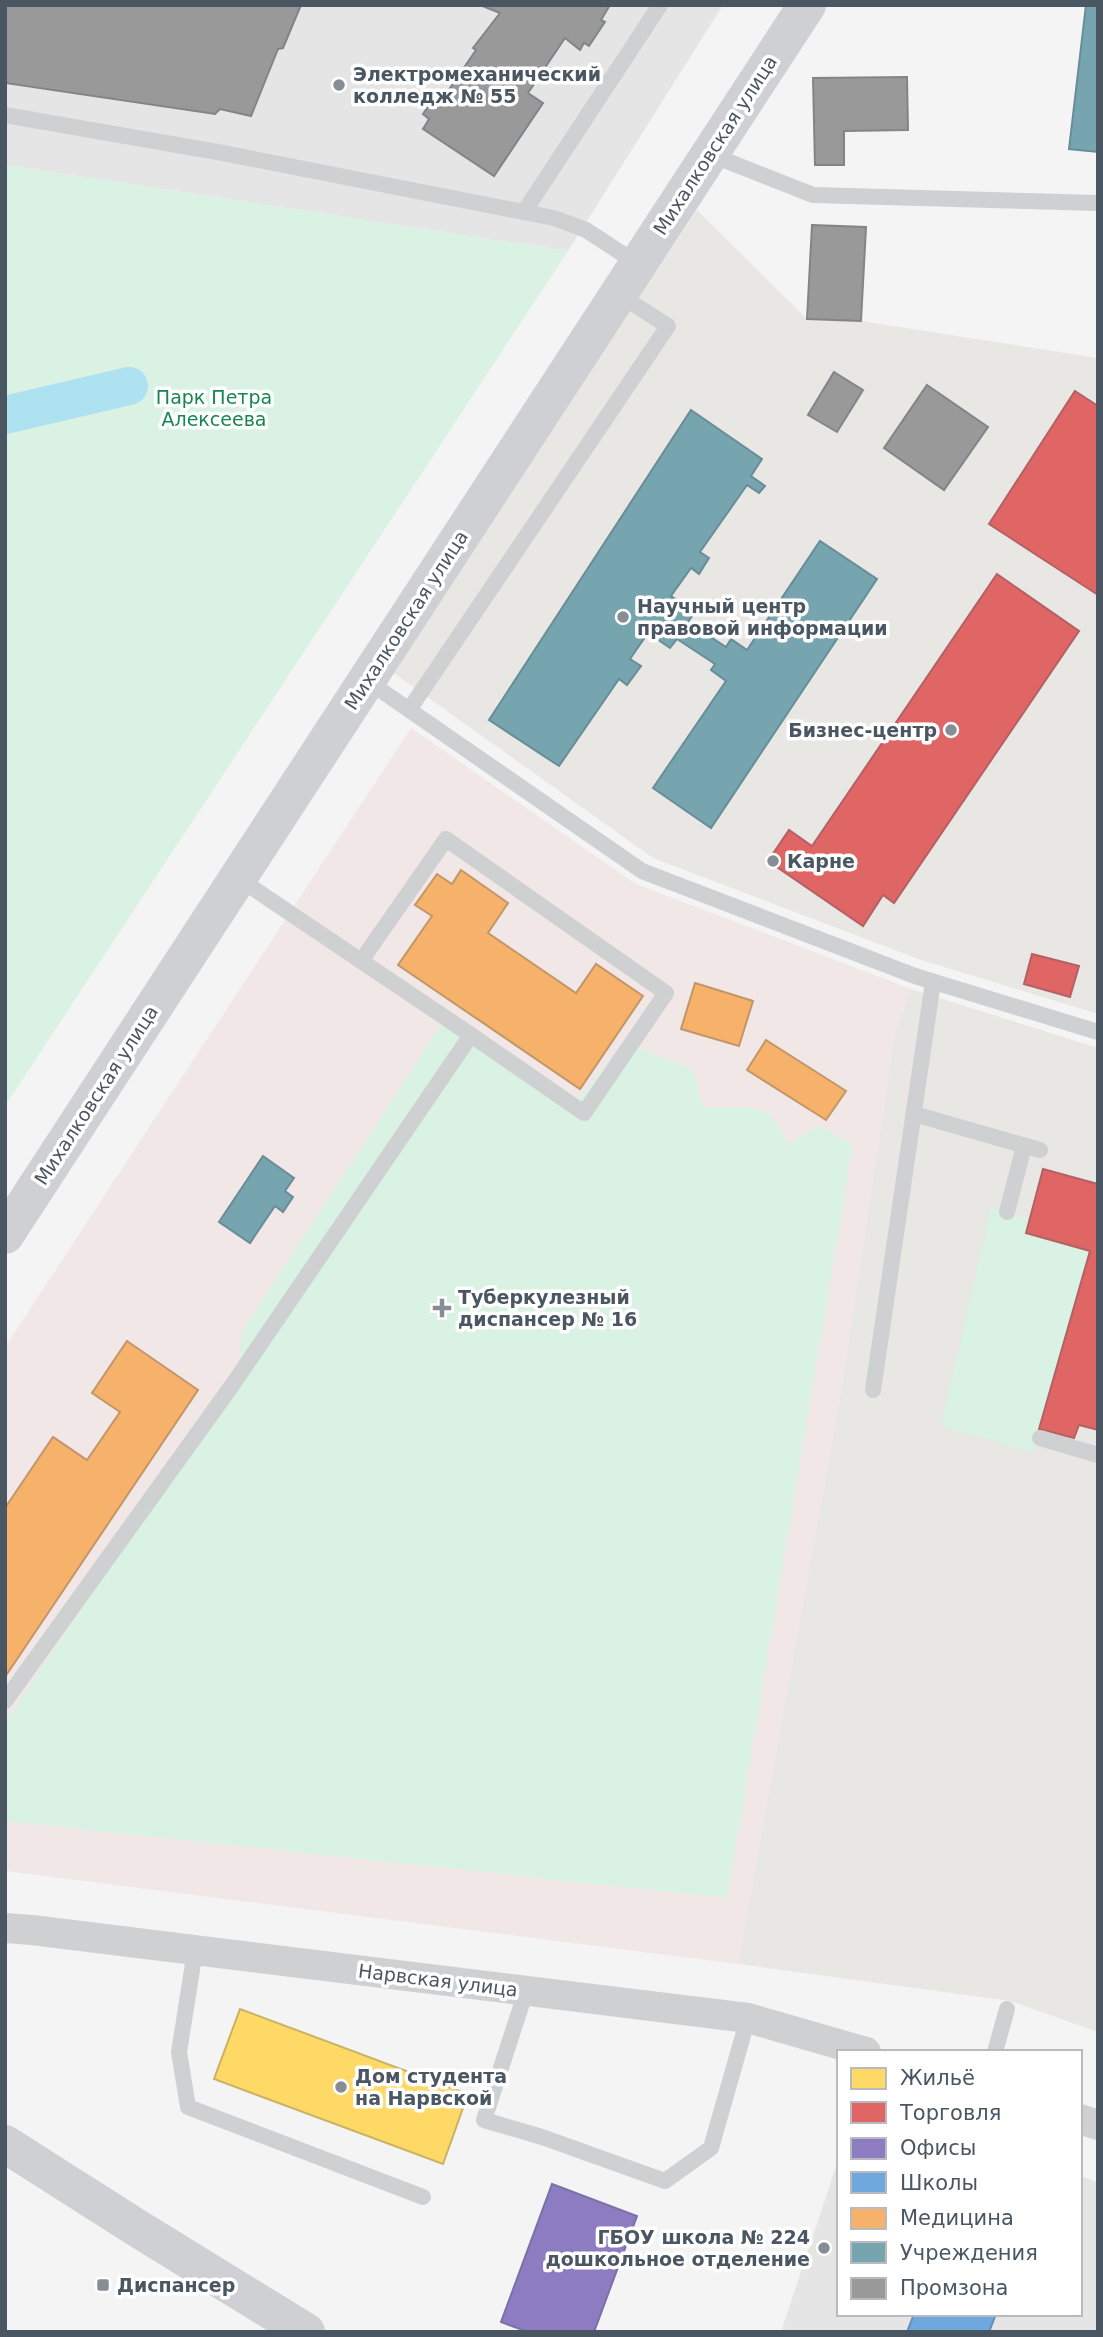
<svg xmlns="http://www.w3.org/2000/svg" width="1103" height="2337" font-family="'DejaVu Sans',sans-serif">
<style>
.commercial{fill:#e8e7e3}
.education{fill:#e6e5e6}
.medical{fill:#f1e7e6}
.green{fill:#d9f2e3}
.homes{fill:#ffd966;stroke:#c9b264;stroke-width:2}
.shops{fill:#e06666;stroke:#b36164;stroke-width:2}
.offices{fill:#8e7cc3;stroke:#7a71a6;stroke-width:2}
.schools{fill:#6fa8dc;stroke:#648fb7;stroke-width:2}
.health{fill:#f6b26b;stroke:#c29668;stroke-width:2}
.public{fill:#76a5af;stroke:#698d98;stroke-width:2}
.industry{fill:#999;stroke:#818588;stroke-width:2}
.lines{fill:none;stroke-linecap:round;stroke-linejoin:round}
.canal{stroke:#aee2f0;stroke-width:38}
.lane{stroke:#ced0d2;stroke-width:16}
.street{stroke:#ced0d2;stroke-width:30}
.secondary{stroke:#ced0d4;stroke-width:38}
.poi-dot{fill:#868d94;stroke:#fff;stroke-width:2.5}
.labels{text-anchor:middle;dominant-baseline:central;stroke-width:7;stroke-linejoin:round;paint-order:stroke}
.poi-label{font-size:19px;font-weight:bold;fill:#4a5661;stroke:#fff;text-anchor:start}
.street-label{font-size:19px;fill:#4a5661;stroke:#fff}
.park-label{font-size:19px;fill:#17864f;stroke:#fff}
</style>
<rect width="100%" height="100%" fill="#f4f4f4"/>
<g class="commercial">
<polygon points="697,210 807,319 861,321 1098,358 1098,1014 921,960 653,858 391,671"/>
<polygon points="911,989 1098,1048 1098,2032 1010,2001 738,1964 840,1398 895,1033"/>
</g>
<g class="education">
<polygon points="5,5 723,5 568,251 5,165"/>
<polygon points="839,2157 839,2314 1080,2314 1080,2176 1098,2182 1098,2332 781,2332"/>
</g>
<polygon class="medical" points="411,728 636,884 911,989 895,1033 839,1404 738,1964 5,1871 5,1347"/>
<g class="green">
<polygon points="5,165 568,251 5,1106"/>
<polygon points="443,1022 574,1105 624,1042 693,1070 703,1107 746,1107 771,1114 788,1144 820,1126 853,1145 727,1898 5,1821 5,1722 238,1379 242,1331"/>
<polygon points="991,1208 1030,1219 1026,1233 1090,1251 1033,1452 941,1426"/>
</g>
<polygon class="homes" points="240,2009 468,2094 443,2164 214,2079"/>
<g class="shops">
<polygon points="1075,391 1098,406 1098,595 989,524"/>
<polygon points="997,574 1079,631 894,903 883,895 863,926 768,861 789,830 812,846"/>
<polygon points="1032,954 1079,966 1070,997 1024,984"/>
<polygon points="1043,1169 1098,1184 1098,1430 1079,1425 1074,1438 1039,1429 1090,1251 1026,1233"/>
</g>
<polygon class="offices" points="552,2184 637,2216 594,2332 528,2332 501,2322"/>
<polygon class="schools" points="914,2314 996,2314 989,2332 907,2332"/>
<g class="health">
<polygon points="461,870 508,903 488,933 576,993 596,964 643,996 580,1089 398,965 432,916 415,905 437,874 452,884"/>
<polygon points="695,983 753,1001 739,1046 681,1029"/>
<polygon points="766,1040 846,1091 826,1120 747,1070"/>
<polygon points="127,1341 198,1390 5,1677 5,1508 53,1437 87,1460 120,1412 92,1393"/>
</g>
<g class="public">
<polygon points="1086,5 1098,5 1098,152 1069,149"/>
<polygon points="691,410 762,459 751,476 765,486 759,493 747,485 700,552 709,558 699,574 691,568 671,596 695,612 688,622 726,647 731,639 747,650 820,541 877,579 711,828 653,788 726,681 711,670 715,664 677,639 670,648 648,633 630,659 641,666 627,685 619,679 559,766 489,720"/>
<polygon points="263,1156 294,1178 285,1191 293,1197 283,1212 275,1206 250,1243 219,1222"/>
</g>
<g class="industry">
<polygon points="5,5 301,5 283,48 278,49 251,116 220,109 215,114 5,83"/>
<polygon points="480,5 610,5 601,20 605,22 589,46 584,43 580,50 565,38 528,93 543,103 494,176 423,129 429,119 423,114 431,102 437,107 476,50 473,48 500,13"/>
<polygon points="907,77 908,130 844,131 844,165 815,165 813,78"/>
<polygon points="812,225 866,227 861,321 807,319"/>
<polygon points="834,372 863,390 837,432 808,415"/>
<polygon points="927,385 988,427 944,490 884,448"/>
</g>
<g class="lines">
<polyline class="canal" points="5,415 129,386"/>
<g class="lane">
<polyline points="5,115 223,153 554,218 586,230 638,264"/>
<polyline points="709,154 813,195 1098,203"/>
<polyline points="524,212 660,5"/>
<polyline points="366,680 642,871 915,976 1098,1032"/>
<polyline points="409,710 668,326 618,294"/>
<polyline points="361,961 446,839 666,993 584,1113 471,1035"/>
<polyline points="914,1114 1040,1150"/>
<polyline points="1007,1212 1024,1146"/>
<polyline points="873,1390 933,982"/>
<polyline points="1040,1438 1098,1455"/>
<polyline points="5,1701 233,1384 471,1035 238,878"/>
<polyline points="195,1951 179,2052 188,2107 423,2197"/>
<polyline points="526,1991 484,2120 542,2137 665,2181 711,2148 748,2018"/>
<polyline points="995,2052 1007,2009"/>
</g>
<g class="street">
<polyline points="5,1928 32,1930 748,2018 866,2052"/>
<polyline points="1080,2119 1098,2125"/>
</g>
<g class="secondary">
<polyline points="5,1235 807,5"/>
<polyline points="5,2144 137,2228 306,2332"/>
</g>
</g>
<g class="poi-dot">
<circle cx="339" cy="85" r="7"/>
<circle cx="623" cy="617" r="7"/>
<circle cx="951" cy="730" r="7"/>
<circle cx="773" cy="861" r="7"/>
<path d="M438.5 1297.5h7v7h7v7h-7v7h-7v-7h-7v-7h7z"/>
<circle cx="341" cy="2087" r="7"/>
<circle cx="824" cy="2248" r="7"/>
<rect x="96" y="2278" width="14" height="14" rx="3.5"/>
</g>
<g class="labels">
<g class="poi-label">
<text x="353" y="74">Электромеханический<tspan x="353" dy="22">колледж № 55</tspan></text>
<text x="637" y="606">Научный центр<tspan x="637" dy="22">правовой информации</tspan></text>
<text x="937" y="730" text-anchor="end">Бизнес-центр</text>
<text x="787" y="861">Карне</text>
<text x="458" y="1297">Туберкулезный<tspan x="458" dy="22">диспансер № 16</tspan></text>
<text x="355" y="2076">Дом студента<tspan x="355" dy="22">на Нарвской</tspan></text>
<text x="810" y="2237" text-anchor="end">ГБОУ школа № 224<tspan x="810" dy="22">дошкольное отделение</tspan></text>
<text x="117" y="2285">Диспансер</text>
</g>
<g class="street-label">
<text transform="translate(715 145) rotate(-57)">Михалковская улица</text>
<text transform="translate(406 620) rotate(-57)">Михалковская улица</text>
<text transform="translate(96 1095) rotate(-57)">Михалковская улица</text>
<text transform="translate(438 1980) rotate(7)">Нарвская улица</text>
</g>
<g class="park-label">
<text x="214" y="397">Парк Петра<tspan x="214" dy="22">Алексеева</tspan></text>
</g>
</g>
<rect width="1103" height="2337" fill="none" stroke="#4a5661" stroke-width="14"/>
<rect x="837" y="2050" width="245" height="266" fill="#ffffff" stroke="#b7bbc0" stroke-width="2"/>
<rect x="851" y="2068" width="35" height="21" fill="#ffd966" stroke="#b7bbc0" stroke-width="2"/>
<text x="900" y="2085" font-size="21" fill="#4a5661">Жильё</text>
<rect x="851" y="2102" width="35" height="21" fill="#e06666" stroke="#b7bbc0" stroke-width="2"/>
<text x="900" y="2120" font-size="21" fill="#4a5661">Торговля</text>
<rect x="851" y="2138" width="35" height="21" fill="#8e7cc3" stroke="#b7bbc0" stroke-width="2"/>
<text x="900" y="2155" font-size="21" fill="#4a5661">Офисы</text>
<rect x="851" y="2172" width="35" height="21" fill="#6fa8dc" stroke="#b7bbc0" stroke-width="2"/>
<text x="900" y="2190" font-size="21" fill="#4a5661">Школы</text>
<rect x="851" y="2208" width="35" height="21" fill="#f6b26b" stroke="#b7bbc0" stroke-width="2"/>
<text x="900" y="2225" font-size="21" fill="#4a5661">Медицина</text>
<rect x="851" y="2242" width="35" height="21" fill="#76a5af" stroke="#b7bbc0" stroke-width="2"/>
<text x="900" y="2260" font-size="21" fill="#4a5661">Учреждения</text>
<rect x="851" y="2278" width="35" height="21" fill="#999999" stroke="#b7bbc0" stroke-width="2"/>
<text x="900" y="2295" font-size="21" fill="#4a5661">Промзона</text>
</svg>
